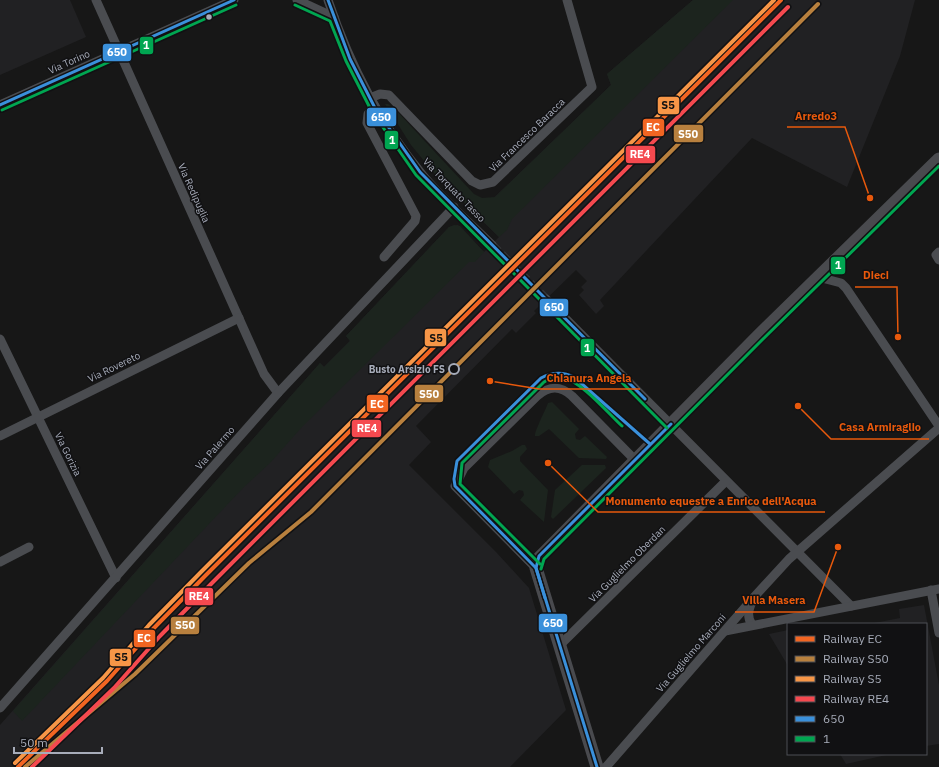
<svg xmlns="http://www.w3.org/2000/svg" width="939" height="767" font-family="'IBM Plex Sans',sans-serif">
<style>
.built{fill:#212123}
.green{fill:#1c241e}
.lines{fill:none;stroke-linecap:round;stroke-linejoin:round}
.street-tunnel{stroke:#343537;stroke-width:9;stroke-dasharray:9 4.5;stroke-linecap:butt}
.street{stroke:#4a4c50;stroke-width:9}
.secondary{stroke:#494a4e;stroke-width:13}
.bus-1-casing{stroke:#111113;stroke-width:6}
.bus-2-casing{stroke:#111113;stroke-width:6}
.bus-1{stroke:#3a90db;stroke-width:3}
.bus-2{stroke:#00a651;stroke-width:3}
.rail-1-casing{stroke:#111113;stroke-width:7}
.rail-2-casing{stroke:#111113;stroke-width:7}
.rail-3-casing{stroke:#111113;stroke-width:7}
.rail-4-casing{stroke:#111113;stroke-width:7}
.rail-1{stroke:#f26522;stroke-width:4}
.rail-2{stroke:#b8803e;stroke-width:4}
.rail-3{stroke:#f79647;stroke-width:4}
.rail-4{stroke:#f5494f;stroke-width:4}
.bus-dot{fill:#a7acb9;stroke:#111113;stroke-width:1.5}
.stop-dot{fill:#111113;stroke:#a7acb9;stroke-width:2}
.labels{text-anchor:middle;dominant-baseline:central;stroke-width:3;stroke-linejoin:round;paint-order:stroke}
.street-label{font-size:10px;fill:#a7acb9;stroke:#111113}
.stop-label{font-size:10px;font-weight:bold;fill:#a7acb9;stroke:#111113;text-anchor:end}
.leader{fill:none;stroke:#e8590c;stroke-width:1.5}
.callout-dot{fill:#e8590c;stroke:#111113;stroke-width:1.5}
.callout-label{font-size:11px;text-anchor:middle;font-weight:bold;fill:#e8590c;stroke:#111113;stroke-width:3;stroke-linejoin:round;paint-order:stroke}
.line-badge{stroke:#111113;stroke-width:1.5}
.badge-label{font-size:11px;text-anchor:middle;font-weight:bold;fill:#fff}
.pale-badge-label{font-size:11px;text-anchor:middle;font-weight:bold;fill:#111}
</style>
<rect width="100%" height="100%" fill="#171717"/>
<g class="built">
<polygon points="0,0 70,0 86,37 0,75"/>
<polygon points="693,0 915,0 900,56 847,187 752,138 600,300 604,306 596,314 579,295 584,290 581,287 587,281 576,270 534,311 536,313 516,333 512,329 416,426 431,442 409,465 496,552 529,588 566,710 510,767 0,767 0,725 320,363 324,367 350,341 346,336 449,227 458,225 484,252 499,237 476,215 611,85 607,74"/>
<polygon points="924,605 939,685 939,744 926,746 926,624 869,624 900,618 899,609"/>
<polygon points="788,630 788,666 769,634"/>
<polygon points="840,754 891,754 846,764"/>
</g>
<g class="green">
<polygon points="693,0 733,0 512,219 507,230 499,237 434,173 411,145 385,104 388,104 394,108 474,194 482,198 495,197 611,85 607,74"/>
<polygon points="454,225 460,226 484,252 475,262 469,262 302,427 270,463 244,487 22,721 13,711 320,363 324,367 350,341 346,336 449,227"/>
<path d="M 552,402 L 579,429 L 575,434 L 576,439 L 580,440 L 585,436 L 607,457 L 606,459 L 579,458 L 549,429 L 539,436 L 535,436 C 534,432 546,409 548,403 Z"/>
<polygon points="522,445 525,445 527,449 520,457 520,461 548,490 544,522 520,500 524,495 523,491 519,490 514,494 488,467 490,460 512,451"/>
<polygon points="582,465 605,465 606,468 553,519 551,517 555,490"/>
</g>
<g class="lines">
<polyline class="street-tunnel" points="492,245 546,299"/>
<g class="street">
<polyline points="96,0 264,374 278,393"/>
<polyline points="297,0 334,17"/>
<path d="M 328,0 C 349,63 379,122 421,173 C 442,199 468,221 492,245"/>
<polyline points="370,98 380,94 389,95 472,181 480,185 493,182 592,87 567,0"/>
<polyline points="0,105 234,0"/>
<polyline points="375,108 368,114 367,123 416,216 415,221 384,257"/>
<polyline points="939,252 936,255 939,260"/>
<polyline points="818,277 841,283 846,288 939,426"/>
<polyline points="546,299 851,606"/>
<polyline points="0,339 116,578"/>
<polyline points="0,436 239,318"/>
<polyline points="0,562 29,547"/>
<path d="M 536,568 L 455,486 L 464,468 L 537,396 C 549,386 560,385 572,396 L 635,460"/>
<polyline points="931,590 939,633"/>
<path d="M 752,602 C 748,611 747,617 752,625"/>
<polyline points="725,631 939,589"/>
<polyline points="560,645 726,481"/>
<polyline points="0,708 278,393 454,207"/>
<polyline points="606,767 755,596 789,559 939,428"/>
</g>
<polyline class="secondary" points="597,767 540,581 536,568 537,560 758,336 939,159"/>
<defs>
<g id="bus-1">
<polyline points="328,0 350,59 375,108 420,172 645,399"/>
<polyline points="0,105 234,0"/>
<polyline points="545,598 536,568 539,556 671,424"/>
<path d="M 597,767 L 536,568 L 455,486 L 454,479 L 457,461 L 541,378 C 552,372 562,371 574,377 L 650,444"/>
</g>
<g id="bus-2">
<polyline points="295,5 330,21 346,61 371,110 416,175 667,428"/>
<polyline points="2,110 236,5"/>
<path d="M 540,564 L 460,484 L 462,463 L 544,382 C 549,379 555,376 562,377 C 581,381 607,412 622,426"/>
<polyline points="541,569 544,559 762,340 939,166"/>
</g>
</defs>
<use href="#bus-1" class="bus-1-casing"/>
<use href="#bus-2" class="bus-2-casing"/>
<use href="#bus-1" class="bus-1"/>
<use href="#bus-2" class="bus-2"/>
<defs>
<polyline id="rail-1" points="18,767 107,681 153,629 206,575 781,0"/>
<polyline id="rail-2" points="25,767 135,674 249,563 311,512 818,4"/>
<polyline id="rail-3" points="15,763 103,678 149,625 202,571 774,0"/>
<polyline id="rail-4" points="32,767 114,688 160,636 213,582 788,7"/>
</defs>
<use href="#rail-1" class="rail-1-casing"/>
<use href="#rail-2" class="rail-2-casing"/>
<use href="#rail-3" class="rail-3-casing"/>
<use href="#rail-4" class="rail-4-casing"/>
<use href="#rail-1" class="rail-1"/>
<use href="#rail-2" class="rail-2"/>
<use href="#rail-3" class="rail-3"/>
<use href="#rail-4" class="rail-4"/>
</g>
<circle class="bus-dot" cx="209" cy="17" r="3.5"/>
<circle class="stop-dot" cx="454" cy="369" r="5"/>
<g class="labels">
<g class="street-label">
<text transform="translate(69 62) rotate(-24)">Via Torino</text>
<text transform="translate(527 135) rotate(-44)">Via Francesco Baracca</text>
<text transform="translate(454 190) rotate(46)">Via Torquato Tasso</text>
<text transform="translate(194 193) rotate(66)">Via Redipuglia</text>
<text transform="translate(114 367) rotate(-26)">Via Rovereto</text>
<text transform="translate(215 448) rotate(-49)">Via Palermo</text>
<text transform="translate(68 454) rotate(64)">Via Gorizia</text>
<text transform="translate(627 564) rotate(-45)">Via Guglielmo Oberdan</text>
<text transform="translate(691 653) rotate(-49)">Via Guglielmo Marconi</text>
</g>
<g class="stop-label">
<text x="445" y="369">Busto Arsizio FS</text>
</g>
</g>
<path class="leader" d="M870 198L845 127H787M898 337L897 287H855M490 381L539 389H640M798 406L831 439H929M548 463L598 512H825M838 547L814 612H735"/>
<g class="callout-dot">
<circle cx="870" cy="198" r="4"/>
<circle cx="898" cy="337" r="4"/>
<circle cx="490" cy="381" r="4"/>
<circle cx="798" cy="406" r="4"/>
<circle cx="548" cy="463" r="4"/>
<circle cx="838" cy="547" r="4"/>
</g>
<g class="callout-label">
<text x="816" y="120">Arredo3</text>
<text x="876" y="279">Dieci</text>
<text x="589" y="382">Chianura Angela</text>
<text x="880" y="431">Casa Armiraglio</text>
<text x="711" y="505">Monumento equestre a Enrico dell'Acqua</text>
<text x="774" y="604">Villa Masera</text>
</g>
<g class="line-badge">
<rect x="139" y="36" width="15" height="19" rx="4" fill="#00a651"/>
<rect x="102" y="43" width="30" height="19" rx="4" fill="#3a90db"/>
<rect x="657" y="96" width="23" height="19" rx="4" fill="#f79647"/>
<rect x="366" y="107" width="31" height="20" rx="4" fill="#3a90db"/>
<rect x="642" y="118" width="23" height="19" rx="4" fill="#f26522"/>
<rect x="673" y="124" width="31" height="19" rx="4" fill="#b8803e"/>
<rect x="384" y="130" width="15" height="20" rx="4" fill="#00a651"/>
<rect x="625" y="145" width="31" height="19" rx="4" fill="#f5494f"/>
<rect x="830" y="256" width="16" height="19" rx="4" fill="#00a651"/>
<rect x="539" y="298" width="30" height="19" rx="4" fill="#3a90db"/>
<rect x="424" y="328" width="23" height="19" rx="4" fill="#f79647"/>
<rect x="580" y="338" width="15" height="19" rx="4" fill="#00a651"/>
<rect x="414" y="384" width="30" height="19" rx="4" fill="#b8803e"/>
<rect x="366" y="394" width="23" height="19" rx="4" fill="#f26522"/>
<rect x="351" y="419" width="31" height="19" rx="4" fill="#f5494f"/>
<rect x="184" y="587" width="30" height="19" rx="4" fill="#f5494f"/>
<rect x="538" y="613" width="30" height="20" rx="4" fill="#3a90db"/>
<rect x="170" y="616" width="30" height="19" rx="4" fill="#b8803e"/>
<rect x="133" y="629" width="23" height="19" rx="4" fill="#f26522"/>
<rect x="109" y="648" width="23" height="19" rx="4" fill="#f79647"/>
</g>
<g class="badge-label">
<text x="146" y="49">1</text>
<text x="117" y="56">650</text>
<text x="381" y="121">650</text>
<text x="653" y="131">EC</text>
<text x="688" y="138">S50</text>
<text x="392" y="144">1</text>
<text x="640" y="158">RE4</text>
<text x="838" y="269">1</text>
<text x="554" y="311">650</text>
<text x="587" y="352">1</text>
<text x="429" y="398">S50</text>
<text x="377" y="408">EC</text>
<text x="367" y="432">RE4</text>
<text x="199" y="600">RE4</text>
<text x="553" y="627">650</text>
<text x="185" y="629">S50</text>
<text x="144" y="642">EC</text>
</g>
<g class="pale-badge-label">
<text x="668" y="109">S5</text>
<text x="436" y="342">S5</text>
<text x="121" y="661">S5</text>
</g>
<rect x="787" y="623" width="140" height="132" fill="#111113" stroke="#4d4f55"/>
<rect x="795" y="636" width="20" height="6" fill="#f26522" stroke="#4d4f55"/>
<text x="823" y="643" font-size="12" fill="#a7acb9">Railway EC</text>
<rect x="795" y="656" width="20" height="6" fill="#b8803e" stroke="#4d4f55"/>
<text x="823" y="663" font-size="12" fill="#a7acb9">Railway S50</text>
<rect x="795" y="676" width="20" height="6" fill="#f79647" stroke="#4d4f55"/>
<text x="823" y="683" font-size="12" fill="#a7acb9">Railway S5</text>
<rect x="795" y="696" width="20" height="6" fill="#f5494f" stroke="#4d4f55"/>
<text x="823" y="703" font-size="12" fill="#a7acb9">Railway RE4</text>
<rect x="795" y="716" width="20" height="6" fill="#3a90db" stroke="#4d4f55"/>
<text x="823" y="723" font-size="12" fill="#a7acb9">650</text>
<rect x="795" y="736" width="20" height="6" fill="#00a651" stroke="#4d4f55"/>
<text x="823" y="743" font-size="12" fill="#a7acb9">1</text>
<path d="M14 747v6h88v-6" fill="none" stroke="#a7acb9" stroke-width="2"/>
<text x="20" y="747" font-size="12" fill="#a7acb9" stroke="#111113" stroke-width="3" paint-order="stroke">50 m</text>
</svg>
